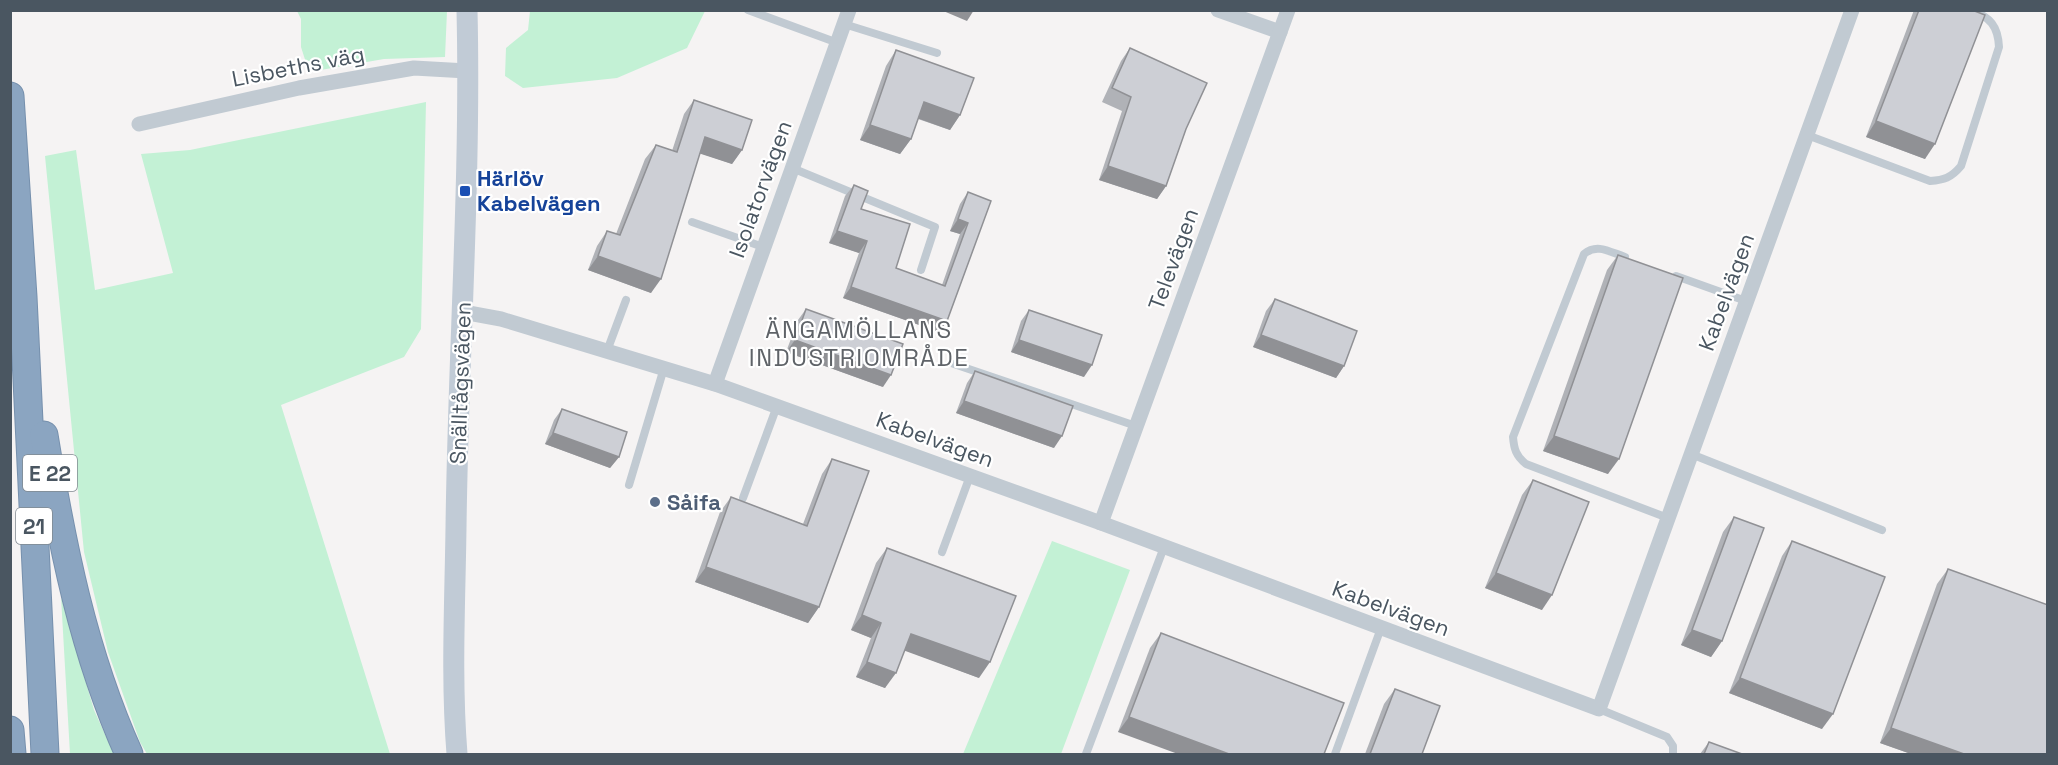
<svg xmlns="http://www.w3.org/2000/svg" width="2058" height="765" font-family="'Space Grotesk',sans-serif">
<style>
.green{fill:#c3f1d5}
.lines{fill:none;stroke-linecap:round;stroke-linejoin:round}
.highway-casing{stroke:#7690ad;stroke-width:29}
.lane{stroke:#c1cad2;stroke-width:8}
.street{stroke:#c1cad2;stroke-width:15}
.secondary{stroke:#c1cbd6;stroke-width:21}
.highway{stroke:#8ba5c1;stroke-width:27}
.wall{fill:#b0b2b7}
.shaded-wall{fill:#909195}
.building{fill:#cdcfd5;stroke:#909195;stroke-width:1.5}
.transit-dot{fill:#1a4fb4;stroke:#fff;stroke-width:2}
.service-dot{fill:#5c6f8a;stroke:#fff;stroke-width:2}
.labels{text-anchor:middle;dominant-baseline:central;stroke-width:4.5;stroke-linejoin:round;paint-order:stroke}
.shield{fill:#fff;stroke:#808990;stroke-width:1.5}
.shield-label{font-size:21px;font-weight:bold;fill:#4a5661}
.street-label{font-size:22px;fill:#4a5661;stroke:#fff}
.transit-label{font-size:22px;font-weight:bold;fill:#164399;stroke:#fff;text-anchor:start}
.service-label{font-size:22px;font-weight:bold;fill:#4e5e75;stroke:#fff;text-anchor:start}
.neighbourhood-label{font-size:24px;letter-spacing:1.5px;fill:#5f6368;stroke:#fff}
</style>
<rect width="100%" height="100%" fill="#f5f3f3"/>
<g class="green">
<polygon points="297,11 447,11 445,57 384,59 309,72 301,47 301,19"/>
<polygon points="530,11 704,10 705,11 687,48 617,78 523,88 505,76 506,48 528,30"/>
<polygon points="426,102 421,329 404,357 281,405 390,754 147,754 140,742 108,652 84,552 45,156 76,150 95,290 173,273 141,154 190,150"/>
<polygon points="1052,541 1130,570 1061,754 963,754"/>
<polygon points="61,597 94,710 114,754 70,754"/>
</g>
<g class="lines">
<defs>
<g id="highway">
<polyline points="10,96 23,297 45,754"/>
<path d="M 44,435 C 62,545 83,652 129,754"/>
<polyline points="10,730 12,754"/>
</g>
</defs>
<use href="#highway" class="highway-casing"/>
<g class="lane">
<polyline points="748,10 838,43"/>
<polyline points="844,24 937,53"/>
<path d="M 1807,135 L 1930,181 C 1944,180 1951,178 1961,166 L 1999,47 C 1998,26 1990,17 1971,10"/>
<polyline points="792,168 935,227 921,270"/>
<polyline points="692,222 763,247"/>
<path d="M 1625,257 C 1610,252 1597,243 1584,254 L 1513,437 C 1514,449 1516,456 1526,464 L 1668,518"/>
<polyline points="1676,276 1746,301"/>
<polyline points="607,351 626,300"/>
<polyline points="954,364 1136,426"/>
<polyline points="1691,454 1882,530"/>
<polyline points="629,485 664,368"/>
<polyline points="743,498 777,406"/>
<polyline points="942,552 970,476"/>
<polyline points="1599,709 1667,737 1673,746 1673,754"/>
<polyline points="1086,754 1164,547"/>
<polyline points="1335,754 1381,628"/>
</g>
<g class="street">
<polyline points="1218,10 1280,32"/>
<polyline points="139,124 299,88 414,68 467,71"/>
<polyline points="463,312 501,319 715,384 1101,523 1599,709 1852,10"/>
<polyline points="715,384 849,10"/>
<polyline points="1101,523 1288,10"/>
</g>
<path class="secondary" d="M 457,754 C 451,679 455,603 456,528 C 458,355 471,183 467,10"/>
<use href="#highway" class="highway"/>
</g>
<g class="wall">
<polygon points="1914,10 1972,10 1925,159 1866,137"/>
<polygon points="1130,48 1186,129 1166,186 1157,199 1099,180 1122,111 1102,102 1121,61"/>
<polygon points="896,50 960,115 950,130 918,119 911,139 900,154 860,140 886,66"/>
<polygon points="694,100 742,150 732,164 700,153 651,293 588,270 597,246 607,231 616,234 645,159 656,145 672,151 684,114"/>
<polygon points="854,185 861,209 896,268 942,285 960,234 950,231 960,204 968,192 991,201 947,321 939,332 843,298 859,253 829,243 845,196"/>
<polygon points="1618,255 1608,474 1543,451 1607,270"/>
<polygon points="1275,299 1344,366 1336,378 1253,347 1266,311"/>
<polygon points="806,309 883,387 786,352 798,320"/>
<polygon points="1029,310 1084,377 1011,352 1021,321"/>
<polygon points="975,371 1054,448 956,413 967,383"/>
<polygon points="562,409 619,457 610,468 545,444 554,420"/>
<polygon points="832,459 819,607 808,623 695,582 720,512 731,497 803,524 822,474"/>
<polygon points="1533,480 1542,610 1485,588 1522,495"/>
<polygon points="1734,517 1722,641 1711,657 1681,645 1723,532"/>
<polygon points="1792,541 1822,729 1729,693 1782,556"/>
<polygon points="887,548 979,678 905,650 885,688 856,677 871,638 851,630 876,563"/>
<polygon points="1948,569 2048,754 1911,754 1880,743 1937,584"/>
<polygon points="1161,633 1324,754 1118,732 1150,648"/>
<polygon points="1395,689 1422,754 1365,754 1384,704"/>
<polygon points="1709,742 1742,754 1700,754"/>
</g>
<g class="shaded-wall">
<polygon points="941,10 974,10 967,21"/>
<polygon points="924,102 960,115 950,130 914,117"/>
<polygon points="1876,121 1935,144 1925,159 1866,137"/>
<polygon points="870,125 911,139 900,154 860,140"/>
<polygon points="705,137 742,150 732,164 695,152"/>
<polygon points="1108,166 1166,186 1157,199 1099,180"/>
<polygon points="958,219 968,223 960,234 950,231"/>
<polygon points="837,231 867,241 859,253 829,243"/>
<polygon points="598,256 661,279 651,293 588,270"/>
<polygon points="851,287 947,321 939,332 843,298"/>
<polygon points="1261,335 1344,366 1336,378 1253,347"/>
<polygon points="795,340 891,375 883,387 786,352"/>
<polygon points="1019,340 1092,365 1084,377 1011,352"/>
<polygon points="964,401 1062,436 1054,448 956,413"/>
<polygon points="553,433 619,457 610,468 545,444"/>
<polygon points="1554,436 1619,459 1608,474 1543,451"/>
<polygon points="706,567 819,607 808,623 695,582"/>
<polygon points="1496,573 1552,595 1542,610 1485,588"/>
<polygon points="862,615 881,623 871,638 851,630"/>
<polygon points="1692,630 1722,641 1711,657 1681,645"/>
<polygon points="911,634 990,662 979,678 900,649"/>
<polygon points="867,662 896,673 885,688 856,677"/>
<polygon points="1740,678 1833,714 1822,729 1729,693"/>
<polygon points="1129,717 1229,754 1178,754 1118,732"/>
<polygon points="1891,728 1964,754 1911,754 1880,743"/>
</g>
<g class="building">
<polygon points="1919,10 1972,10 1985,15 1935,144 1876,121"/>
<polygon points="1130,48 1207,83 1186,129 1166,186 1108,166 1131,97 1112,88"/>
<polygon points="896,50 974,78 960,115 924,102 911,139 870,125"/>
<polygon points="694,100 752,120 742,150 705,137 661,279 598,256 607,231 620,235 656,145 677,152"/>
<polygon points="854,185 868,191 861,209 910,224 896,268 945,286 968,223 958,219 968,192 991,201 947,321 851,287 867,241 837,231"/>
<polygon points="1618,255 1683,278 1619,459 1554,436"/>
<polygon points="1275,299 1357,331 1344,366 1261,335"/>
<polygon points="806,309 903,344 891,375 795,340"/>
<polygon points="1029,310 1102,335 1092,365 1019,340"/>
<polygon points="975,371 1073,406 1062,436 964,401"/>
<polygon points="562,409 627,432 619,457 553,433"/>
<polygon points="832,459 869,471 819,607 706,567 731,497 807,526"/>
<polygon points="1533,480 1589,502 1552,595 1496,573"/>
<polygon points="1734,517 1764,528 1722,641 1692,630"/>
<polygon points="1792,541 1885,577 1833,714 1740,678"/>
<polygon points="887,548 1016,596 990,662 911,634 896,673 867,662 881,623 862,615"/>
<polygon points="1948,569 2048,605 2048,754 1964,754 1891,728"/>
<polygon points="1161,633 1344,703 1324,754 1229,754 1129,717"/>
<polygon points="1395,689 1440,706 1422,754 1370,754"/>
<polygon points="1709,742 1742,754 1704,754"/>
</g>
<rect class="transit-dot" x="459" y="185" width="12" height="12" rx="3"/>
<circle class="service-dot" cx="655" cy="502" r="6"/>
<g class="labels">
<g class="shield">
<rect x="23" y="455" width="54" height="36" rx="4.5"/>
<rect x="16" y="508" width="36" height="36" rx="4.5"/>
</g>
<g class="shield-label">
<text x="50" y="473">E 22</text>
<text x="34" y="526">21</text>
</g>
<g class="street-label">
<text transform="translate(298 66) rotate(-11)">Lisbeths väg</text>
<text transform="translate(760 189) rotate(-70)">Isolatorvägen</text>
<text transform="translate(1173 259) rotate(-70)">Televägen</text>
<text transform="translate(1726 292) rotate(-70)">Kabelvägen</text>
<text transform="translate(460 383) rotate(-88)">Snälltågsvägen</text>
<text transform="translate(935 439) rotate(20)">Kabelvägen</text>
<text transform="translate(1391 608) rotate(20)">Kabelvägen</text>
</g>
<g class="transit-label">
<text x="477" y="178">Härlöv<tspan x="477" dy="25">Kabelvägen</tspan></text>
</g>
<g class="service-label">
<text x="667" y="502">Såifa</text>
</g>
<g class="neighbourhood-label">
<text x="859" y="329">ÄNGAMÖLLANS<tspan x="859" dy="28">INDUSTRIOMRÅDE</tspan></text>
</g>
</g>
<rect width="2058" height="765" fill="none" stroke="#4a5661" stroke-width="24"/>
</svg>
